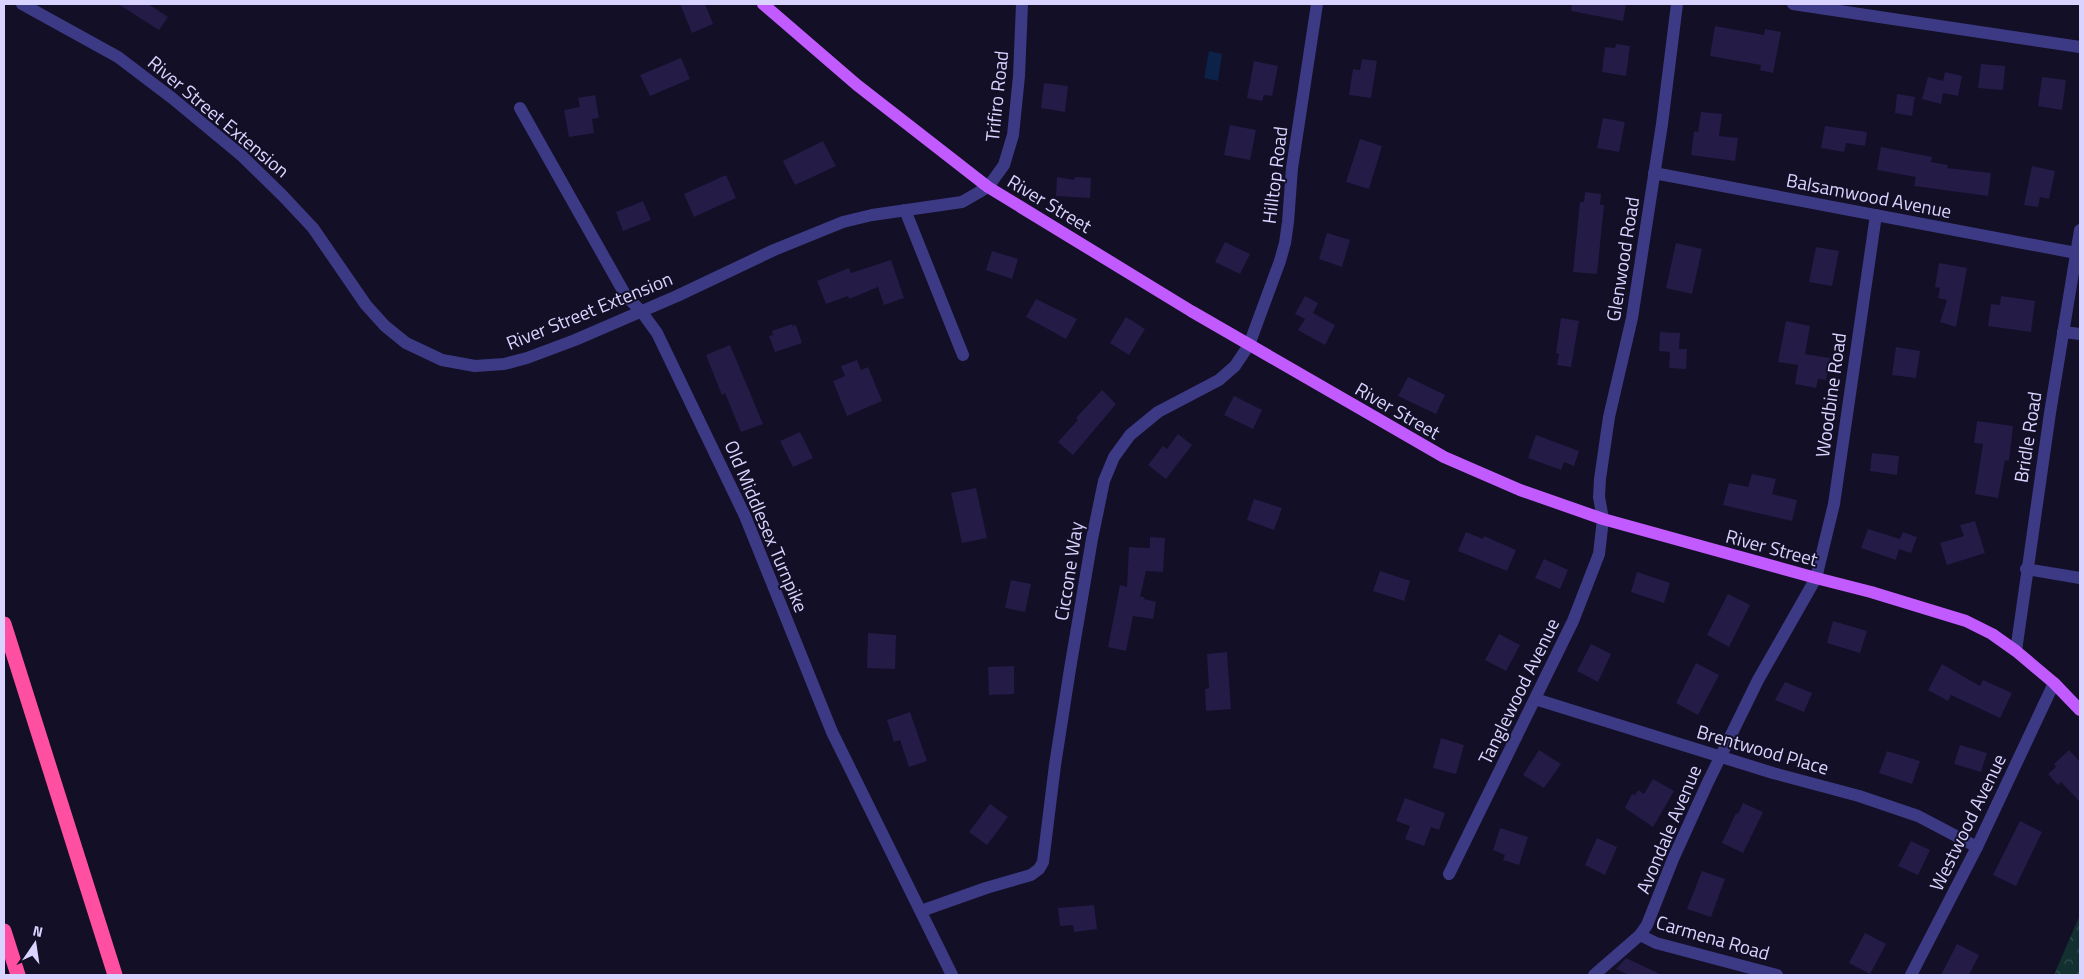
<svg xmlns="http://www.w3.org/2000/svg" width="2084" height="979" font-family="'Titillium Web',sans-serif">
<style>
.park{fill:url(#park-crowns)}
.water{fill:#0c2248}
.building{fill:#241b47}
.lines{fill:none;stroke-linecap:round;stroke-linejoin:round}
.minor{stroke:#3d3a85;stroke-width:12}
.major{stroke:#c25bff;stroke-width:12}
.highway{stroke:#ff4fa3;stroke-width:15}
.labels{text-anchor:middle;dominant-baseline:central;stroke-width:4;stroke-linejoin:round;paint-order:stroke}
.street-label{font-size:19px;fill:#d9d4ff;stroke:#130f26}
</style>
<defs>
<pattern id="park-crowns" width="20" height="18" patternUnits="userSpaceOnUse" patternTransform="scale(1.25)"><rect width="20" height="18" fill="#12302f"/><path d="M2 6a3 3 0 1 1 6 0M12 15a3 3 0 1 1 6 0" fill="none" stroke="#344d4e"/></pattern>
</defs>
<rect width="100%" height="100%" fill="#130f26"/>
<polygon class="park" points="2079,917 2080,975 2054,975"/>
<polygon class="water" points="1209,51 1222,54 1218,81 1204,78"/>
<g class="building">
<polygon points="118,4 148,4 168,17 159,30"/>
<polygon points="680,4 705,4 713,24 692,33"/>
<polygon points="1572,4 1626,4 1623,21 1571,11"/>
<polygon points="1715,26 1764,35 1765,29 1781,32 1773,73 1760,70 1761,65 1710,56"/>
<polygon points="1616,44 1630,46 1626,76 1602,72 1605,47 1615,48"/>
<polygon points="681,58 690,79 650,96 640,75"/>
<polygon points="1362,59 1377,61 1371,98 1349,95 1353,69 1360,70"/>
<polygon points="1254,61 1278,66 1272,96 1264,95 1262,101 1247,98"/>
<polygon points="1981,64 2005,66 2003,90 1978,88"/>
<polygon points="1945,72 1962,76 1958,96 1943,93 1941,104 1922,99 1928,77 1943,81"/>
<polygon points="2042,77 2066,80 2062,110 2038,106"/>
<polygon points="1044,83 1068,86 1065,112 1041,108"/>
<polygon points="1897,94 1915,97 1912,116 1895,113"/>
<polygon points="595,95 599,118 592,119 594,133 569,137 564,110 580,107 578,98"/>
<polygon points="1701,112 1722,114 1719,136 1738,138 1735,161 1691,155 1694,131 1698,132"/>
<polygon points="1603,118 1625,122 1619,152 1597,148"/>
<polygon points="1230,125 1256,130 1250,160 1224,155"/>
<polygon points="1825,126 1867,132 1865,146 1846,143 1844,152 1821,148"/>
<polygon points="1360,139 1382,146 1369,189 1346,182"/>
<polygon points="823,141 836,166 795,185 783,161"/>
<polygon points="1881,147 1932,157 1931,162 1948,165 1947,168 1991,173 1988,196 1914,186 1916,177 1877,170"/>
<polygon points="2032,166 2055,171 2049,199 2040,197 2038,207 2024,205"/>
<polygon points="726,175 736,198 694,217 684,194"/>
<polygon points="1057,177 1074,180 1075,177 1091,178 1090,198 1056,196"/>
<polygon points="1585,192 1601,194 1600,205 1604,205 1597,274 1573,272 1580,202 1584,202"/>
<polygon points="643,201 651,220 623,231 616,212"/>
<polygon points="1327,233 1350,240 1342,267 1319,259"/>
<polygon points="1225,242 1250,254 1240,274 1215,262"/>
<polygon points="1676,243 1702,249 1692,294 1666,288"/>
<polygon points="1816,247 1839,251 1832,286 1809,282"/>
<polygon points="992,251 1018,259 1012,279 986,270"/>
<polygon points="891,260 904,298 884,305 878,287 849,299 848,296 826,304 817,281 849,268 851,273"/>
<polygon points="1939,263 1967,268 1956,327 1940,322 1947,300 1938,298 1940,288 1935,287"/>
<polygon points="1305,296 1318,303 1313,313 1335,325 1325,345 1298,330 1305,319 1295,314"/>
<polygon points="2001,296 2035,301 2031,332 1988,326 1991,304 2000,305"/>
<polygon points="1036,299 1077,319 1066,339 1026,317"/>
<polygon points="1126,317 1145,329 1129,355 1110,343"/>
<polygon points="1561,318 1579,321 1571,367 1557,365 1559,354 1556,353"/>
<polygon points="1786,321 1810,326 1805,354 1830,358 1826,380 1818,379 1816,388 1795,384 1798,365 1778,362"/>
<polygon points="792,324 793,326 796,325 802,343 775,352 769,336 773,335 772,331"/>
<polygon points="1660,332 1680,333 1679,349 1687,349 1686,369 1669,368 1670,352 1659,351"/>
<polygon points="730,345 763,424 741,432 725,393 722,395 706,355"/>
<polygon points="1896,347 1920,351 1916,378 1892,375"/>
<polygon points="857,360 861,370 868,367 882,401 847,416 833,381 845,376 841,366"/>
<polygon points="1408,377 1445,395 1436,414 1398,396"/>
<polygon points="1102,390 1116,404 1073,455 1058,442 1078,420 1076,418"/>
<polygon points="1234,396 1262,410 1253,429 1224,415"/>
<polygon points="1977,421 2013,426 2009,461 2005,460 1998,498 1975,494 1983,444 1974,443"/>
<polygon points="800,432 813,458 793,467 780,441"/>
<polygon points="1178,434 1192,445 1166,479 1148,465 1163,446 1167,449"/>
<polygon points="1536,435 1579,451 1574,466 1564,462 1561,470 1528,458"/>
<polygon points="1872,453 1899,456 1897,475 1870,471"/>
<polygon points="1752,474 1776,479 1772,494 1797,500 1792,521 1723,505 1729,483 1748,487"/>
<polygon points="976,488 987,538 962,543 951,493"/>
<polygon points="1254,499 1282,508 1274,530 1247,520"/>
<polygon points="1975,521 1985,553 1947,565 1940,543 1964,536 1960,525"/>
<polygon points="1868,529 1900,539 1903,532 1917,537 1911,553 1899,549 1896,560 1861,548"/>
<polygon points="1466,532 1483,539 1484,536 1516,550 1507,571 1458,551"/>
<polygon points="1150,537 1165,538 1163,572 1146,571 1140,597 1144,597 1144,599 1156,602 1153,619 1133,616 1126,651 1108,647 1120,585 1127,587 1129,547 1150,548"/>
<polygon points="1544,559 1568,570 1560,589 1535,578"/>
<polygon points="1380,571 1410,581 1404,601 1373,591"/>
<polygon points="1637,572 1670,583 1664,603 1631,592"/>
<polygon points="1011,580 1031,584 1025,612 1005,608"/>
<polygon points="1728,594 1750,605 1729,647 1707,635"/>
<polygon points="1833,621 1867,631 1860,653 1827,643"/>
<polygon points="868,633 896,635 895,669 867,668"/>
<polygon points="1499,634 1520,645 1506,671 1485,660"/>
<polygon points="1591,644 1611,654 1598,682 1577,671"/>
<polygon points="1227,652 1231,709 1206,711 1205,689 1209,688 1207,654"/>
<polygon points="1696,663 1719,675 1698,715 1676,703"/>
<polygon points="1942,664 1980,686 1983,680 2012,693 2000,718 1951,695 1948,701 1928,690"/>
<polygon points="1014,666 1014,694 989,695 988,667"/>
<polygon points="1785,682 1812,693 1804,712 1775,700"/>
<polygon points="910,712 927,761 909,767 900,740 894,742 887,720"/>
<polygon points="1441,738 1464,745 1456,774 1433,768"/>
<polygon points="1960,745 1987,753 1981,772 1954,764"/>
<polygon points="1539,750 1561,764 1544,788 1523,775"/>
<polygon points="2069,750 2080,762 2080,802 2061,782 2058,785 2048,774 2056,767 2054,764"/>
<polygon points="1887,751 1920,761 1912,784 1879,773"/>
<polygon points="1653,779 1674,791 1653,827 1625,808 1632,794 1635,795 1638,790 1644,794"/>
<polygon points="1405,798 1445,813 1439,830 1431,827 1424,846 1405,839 1410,826 1396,821"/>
<polygon points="1743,803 1763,812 1743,853 1722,843 1736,813 1738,814"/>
<polygon points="990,804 1008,817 987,845 969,832"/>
<polygon points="2020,821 2042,832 2016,886 1993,875"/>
<polygon points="1500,828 1528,837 1519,865 1503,860 1505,855 1493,850"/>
<polygon points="1597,838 1617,847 1605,875 1585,865"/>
<polygon points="1911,841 1930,850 1918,875 1898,866"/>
<polygon points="1702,871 1725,879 1711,917 1687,909"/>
<polygon points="1094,905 1097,929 1074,932 1073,925 1060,926 1058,908"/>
<polygon points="1865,933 1886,944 1870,974 1849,963"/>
<polygon points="1957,944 1979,955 1969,975 1941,975"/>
<polygon points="1626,958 1662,975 1629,975 1616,969"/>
</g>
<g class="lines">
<g class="minor">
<polyline points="22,4 118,57 172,98 242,156 283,196 313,228 366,305 385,326 406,343 442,360 475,366 504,364 527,358 575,340 677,296 774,250 843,222 872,215 962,202 988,187 1004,165 1013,135 1019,76 1022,4"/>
<polyline points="1793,4 2080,47"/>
<polyline points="520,108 626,296 641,311 657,333 745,516 832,732 952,975"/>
<polyline points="1654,173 2076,253"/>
<polyline points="905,210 963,355"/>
<polyline points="2063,332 2080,334"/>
<polyline points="2026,569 2080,578"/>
<polyline points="2016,651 2050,413 2080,230"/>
<polyline points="1535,699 1773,773 1859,796 1918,816 1977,847"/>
<polyline points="1449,874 1573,621 1599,554 1603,519 1599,497 1600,479 1609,417 1632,318 1662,124 1677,4"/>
<polyline points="921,911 986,888 1031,875 1039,869 1043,862 1055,765 1070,669 1092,539 1104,481 1114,457 1130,435 1158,412 1219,380 1235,366 1249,345 1280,261 1285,243 1288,222 1292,168 1317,4"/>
<polyline points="1640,935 1656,943 1777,975"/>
<polyline points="1594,975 1640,935 1647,925 1673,859 1708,782 1758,680 1816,578 1834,504 1876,215"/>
<polyline points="1911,975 1977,847 2054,683"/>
</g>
<polyline class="major" points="763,4 857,85 988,187 1191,311 1444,457 1520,490 1603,519 1816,578 1871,592 1966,621 1992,634 2016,651 2054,683 2080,710"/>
<g class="highway">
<polyline points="4,624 115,975"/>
<polyline points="4,931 18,975"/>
</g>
</g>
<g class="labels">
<g class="street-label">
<text transform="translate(996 96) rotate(-84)">Trifiro Road</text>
<text transform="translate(219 116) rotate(40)">River Street Extension</text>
<text transform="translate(1274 175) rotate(-83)">Hilltop Road</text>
<text transform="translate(1869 195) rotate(11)">Balsamwood Avenue</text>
<text transform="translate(1050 203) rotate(31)">River Street</text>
<text transform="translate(1622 259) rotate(-81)">Glenwood Road</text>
<text transform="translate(589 310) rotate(-22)">River Street Extension</text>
<text transform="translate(1830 395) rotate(-82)">Woodbine Road</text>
<text transform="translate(1398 410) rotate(30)">River Street</text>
<text transform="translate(2027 437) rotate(-81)">Bridle Road</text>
<text transform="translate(767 526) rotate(67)">Old Middlesex Turnpike</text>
<text transform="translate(1772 547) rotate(15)">River Street</text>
<text transform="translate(1068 571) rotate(-81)">Ciccone Way</text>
<text transform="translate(1518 691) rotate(-64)">Tanglewood Avenue</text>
<text transform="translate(1763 749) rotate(16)">Brentwood Place</text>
<text transform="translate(1967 822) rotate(-64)">Westwood Avenue</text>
<text transform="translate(1668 829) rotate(-67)">Avondale Avenue</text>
<text transform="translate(1713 937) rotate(16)">Carmena Road</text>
</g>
</g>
<rect width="2084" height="979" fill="none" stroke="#d9d4ff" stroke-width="10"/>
<g transform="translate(35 944) rotate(13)" stroke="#130f26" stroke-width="4" paint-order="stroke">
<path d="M0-4L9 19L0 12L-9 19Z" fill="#d9d4ff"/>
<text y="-8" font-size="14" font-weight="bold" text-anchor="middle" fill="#d9d4ff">N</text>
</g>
</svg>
